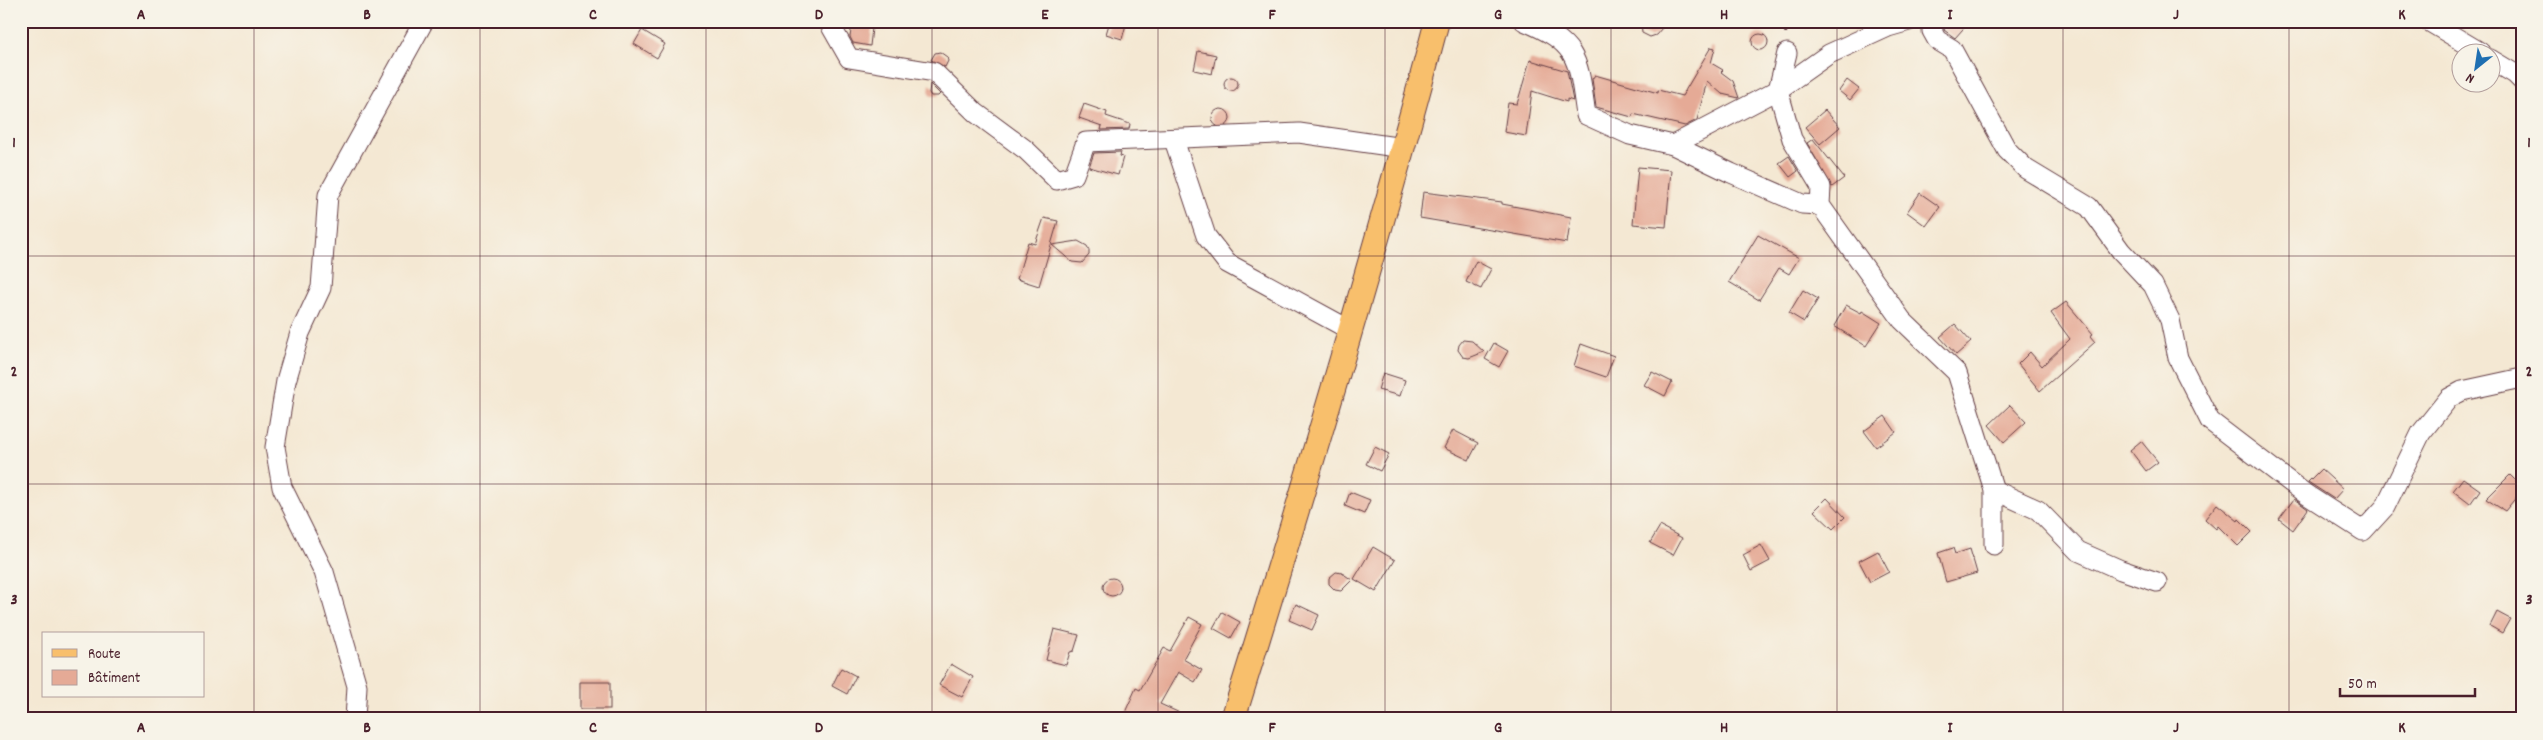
<svg xmlns="http://www.w3.org/2000/svg" width="2543" height="740" font-family="Dekko,sans-serif">
<style>
.building{fill:#e5aa96}
.lines{fill:none;stroke-linecap:round;stroke-linejoin:round}
.minor-casing{stroke:#643d44;stroke-width:21}
.major-casing{stroke:#643d44;stroke-width:26}
.path{stroke:#643d44;stroke-width:3;stroke-dasharray:4 4;stroke-linecap:butt}
.minor{stroke:#fff;stroke-width:19}
.major{stroke:#f8bf6c;stroke-width:24}
.grid{fill:none;stroke:#4a1f2b;stroke-width:1;stroke-opacity:0.55}
.neatline{fill:none;stroke:#4a1f2b;stroke-width:2}
.grid-label{font-size:16px;text-anchor:middle;font-weight:bold;fill:#4a1f2b}
</style>
<rect width="100%" height="100%" fill="#f7f3e8"/>
<filter id="ink" filterUnits="userSpaceOnUse"><feTurbulence type="fractalNoise" baseFrequency=".02" numOctaves="2"/><feDisplacementMap in="SourceGraphic" scale="10" xChannelSelector="R" yChannelSelector="G"/><feConvolveMatrix kernelMatrix="1 2 1 2 8 2 1 2 1" color-interpolation-filters="sRGB"/></filter>
<filter id="wash" filterUnits="userSpaceOnUse"><feTurbulence type="fractalNoise" baseFrequency=".0096" numOctaves="4" result="noise"/><feDisplacementMap in="SourceGraphic" scale="20" xChannelSelector="R" yChannelSelector="G"/><feGaussianBlur stdDeviation="1.12" result="paint"/><feColorMatrix in="noise" values="0 0 0 0 0 0 0 0 0 0 0 0 0 0 0 0 0 1.4 0 .05"/><feComposite in="paint" operator="in"/></filter>
<g filter="url(#wash)">
<rect width="100%" height="100%" fill="#f4e8d3"/>
<g id="blocks">
<g class="building">
<polygon points="1110,21 1127,21 1122,39 1106,34"/>
<polygon points="1641,21 1668,21 1656,35 1650,37 1642,33"/>
<polygon points="1950,21 1970,21 1955,38 1944,30 1946,24"/>
<polygon points="852,24 872,28 870,46 853,43 850,37"/>
<polygon points="642,30 665,44 657,58 634,44"/>
<circle cx="1760" cy="42" r="8"/>
<polygon points="1711,47 1715,48 1711,63 1723,70 1721,72 1733,81 1739,98 1722,94 1707,81 1697,120 1685,126 1633,114 1632,117 1596,107 1592,79 1595,75 1658,93 1658,90 1682,96"/>
<polygon points="1198,51 1216,55 1212,74 1194,70"/>
<polygon points="940,52 947,57 948,61 945,67 931,60 935,53"/>
<polygon points="1530,60 1567,71 1573,101 1567,99 1567,102 1532,91 1526,136 1504,132 1508,103 1517,104"/>
<circle cx="1231" cy="84" r="7"/>
<polygon points="1847,80 1859,89 1850,100 1839,91"/>
<polygon points="930,84 940,94 938,96 931,96 929,93"/>
<polygon points="1084,104 1107,112 1106,116 1130,124 1129,129 1101,130 1102,126 1079,118"/>
<circle cx="1221" cy="118" r="9"/>
<polygon points="1825,110 1840,127 1820,144 1805,127"/>
<polygon points="1813,139 1844,178 1832,187 1807,143"/>
<polygon points="1121,152 1120,156 1123,157 1118,175 1089,167 1094,153"/>
<polygon points="1789,156 1798,171 1790,177 1779,163"/>
<polygon points="1638,167 1671,170 1666,227 1633,224"/>
<polygon points="1423,192 1502,202 1502,204 1571,217 1567,243 1420,218"/>
<polygon points="1920,193 1940,207 1926,226 1907,212"/>
<polygon points="1044,218 1058,221 1039,286 1017,279 1028,242 1035,244"/>
<polygon points="1758,235 1799,258 1789,274 1779,268 1759,300 1729,282"/>
<polygon points="1078,241 1087,246 1089,250 1089,255 1082,263 1072,262 1052,245"/>
<polygon points="1476,261 1491,269 1481,289 1466,282"/>
<polygon points="1803,290 1818,299 1804,322 1789,313"/>
<polygon points="2066,302 2093,334 2090,336 2095,342 2040,391 2018,364 2030,352 2042,366 2070,339 2051,313"/>
<polygon points="1846,305 1861,313 1862,311 1881,323 1866,346 1834,326"/>
<polygon points="1955,324 1971,342 1956,355 1940,337"/>
<polygon points="1463,340 1472,341 1484,352 1469,358 1463,357 1458,350 1459,345"/>
<polygon points="1494,343 1508,351 1499,367 1485,359"/>
<polygon points="1581,344 1614,356 1606,377 1574,366"/>
<polygon points="1652,372 1672,382 1665,396 1644,385"/>
<polygon points="1383,373 1405,380 1400,396 1378,390"/>
<polygon points="2010,405 2026,422 2004,442 1989,425"/>
<polygon points="1885,416 1896,432 1876,447 1864,431"/>
<polygon points="1453,430 1478,443 1469,460 1444,448"/>
<polygon points="2141,441 2158,462 2146,471 2130,450"/>
<polygon points="1375,447 1389,454 1380,471 1366,464"/>
<polygon points="2321,469 2343,489 2334,499 2308,482"/>
<polygon points="2510,475 2522,487 2522,490 2505,511 2486,499"/>
<polygon points="2463,478 2480,490 2470,504 2453,491"/>
<polygon points="1350,492 1370,500 1364,514 1345,506"/>
<polygon points="1827,498 1845,517 1833,529 1814,511"/>
<polygon points="2294,499 2308,509 2293,530 2279,519"/>
<polygon points="2217,504 2238,521 2239,519 2252,532 2238,546 2218,526 2216,529 2205,519"/>
<polygon points="1660,526 1682,538 1673,555 1650,543"/>
<polygon points="1761,545 1770,561 1751,571 1743,555"/>
<polygon points="1373,547 1395,560 1376,592 1354,579"/>
<polygon points="1953,548 1955,554 1970,549 1977,573 1946,582 1938,553"/>
<polygon points="1878,551 1889,572 1870,582 1859,561"/>
<polygon points="1336,572 1342,573 1352,580 1341,591 1335,590 1329,584 1329,578"/>
<circle cx="1112" cy="587" r="9"/>
<polygon points="1296,604 1319,615 1312,630 1289,620"/>
<polygon points="1222,612 1240,622 1231,638 1213,628"/>
<polygon points="2497,612 2510,619 2502,633 2490,626"/>
<polygon points="1189,617 1202,624 1183,659 1202,670 1195,682 1178,672 1160,704 1193,719 1122,719 1136,688 1140,690 1164,648 1170,651"/>
<polygon points="1054,629 1079,635 1074,651 1070,652 1066,665 1046,660"/>
<polygon points="951,664 973,677 962,697 939,685"/>
<polygon points="841,668 856,676 847,694 832,686"/>
<rect x="580" y="682" width="30" height="27"/>
</g>
</g>
</g>
<g filter="url(#ink)">
<use href="#blocks" fill-opacity="0" stroke="#643d44" stroke-width="1"/>
<g class="lines">
<defs>
<g id="minor">
<polyline points="828,21 849,58 934,72 976,113 1026,150 1057,180 1074,175 1086,142 1299,133 1403,148"/>
<path d="M 1524,21 C 1580,44 1578,60 1586,115 L 1630,135 L 1673,145 L 1731,173 L 1802,204 L 1820,205"/>
<polyline points="1935,21 1932,31 1937,40 1952,49 2007,150 2026,169 2089,207 2121,251 2153,285 2170,320 2178,358 2210,421 2307,495 2363,531 2385,507 2421,433 2449,398 2462,391 2522,378"/>
<polyline points="2428,21 2480,52"/>
<polyline points="1787,53 1778,90 1792,139 1821,187 1820,205 1902,320 1957,373 1994,490 1994,545"/>
<polyline points="2490,59 2515,74 2522,81"/>
<polyline points="1174,140 1206,236 1227,263 1350,330"/>
<polyline points="1673,145 1778,90 1829,54 1888,27 1909,21"/>
<polyline points="1994,490 2038,510 2078,551 2121,570 2157,582"/>
<polyline points="355,719 357,686 324,572 282,487 275,447 286,381 300,333 321,288 328,195 424,21"/>
</g>
<path id="major" d="M 1233,719 C 1305,487 1375,255 1437,21"/>
</defs>
<use href="#minor" class="minor-casing"/>
<use href="#major" class="major-casing"/>
<polyline class="path" points="1785,21 1786,37"/>
<use href="#minor" class="minor"/>
<use href="#major" class="major"/>
</g>
</g>
<path class="grid" d="M 254,21 L 254,719M 480,21 L 480,719M 706,21 L 706,719M 932,21 L 932,719M 1158,21 L 1158,719M 1385,21 L 1385,719M 1611,21 L 1611,719M 1837,21 L 1837,719M 2063,21 L 2063,719M 2289,21 L 2289,719M 21,256 L 2522,256M 21,484 L 2522,484"/>
<rect width="2543" height="740" fill="none" stroke="#f7f3e8" stroke-width="55"/>
<rect x="42" y="632" width="162" height="65" fill="#f7f3e8" stroke="#b29e9c"/>
<rect x="52" y="649" width="25" height="8" fill="#f8bf6c" stroke="#b29e9c"/>
<text x="88" y="658" font-size="15" fill="#4a1f2b">Route</text>
<rect x="52" y="670" width="25" height="15" fill="#e5aa96" stroke="#b29e9c"/>
<text x="88" y="682" font-size="15" fill="#4a1f2b">Bâtiment</text>
<g transform="translate(2476 68) rotate(210)"><circle r="24" fill="#f7f3e8" stroke="#b29e9c"/>
<path d="M0-4L9 19L0 12L-9 19Z" fill="#1f6fb2"/>
<text y="-8" font-size="14" font-weight="bold" text-anchor="middle" fill="#4a1f2b">N</text>
</g>
<path d="M2340 688v8h135v-8" fill="none" stroke="#4a1f2b" stroke-width="2.5"/>
<text x="2348" y="688" font-size="15" fill="#4a1f2b" stroke="#f7f3e8" stroke-width="4" paint-order="stroke">50 m</text>
<rect x="28" y="28" width="2488" height="684" class="neatline"/>
<g class="grid-label">
<text x="141" y="19">A</text>
<text x="367" y="19">B</text>
<text x="593" y="19">C</text>
<text x="819" y="19">D</text>
<text x="1045" y="19">E</text>
<text x="1272" y="19">F</text>
<text x="1498" y="19">G</text>
<text x="1724" y="19">H</text>
<text x="1950" y="19">I</text>
<text x="2176" y="19">J</text>
<text x="2402" y="19">K</text>
<text x="14" y="147">1</text>
<text x="2529" y="147">1</text>
<text x="14" y="376">2</text>
<text x="2529" y="376">2</text>
<text x="14" y="604">3</text>
<text x="2529" y="604">3</text>
<text x="141" y="732">A</text>
<text x="367" y="732">B</text>
<text x="593" y="732">C</text>
<text x="819" y="732">D</text>
<text x="1045" y="732">E</text>
<text x="1272" y="732">F</text>
<text x="1498" y="732">G</text>
<text x="1724" y="732">H</text>
<text x="1950" y="732">I</text>
<text x="2176" y="732">J</text>
<text x="2402" y="732">K</text>
</g>
</svg>
